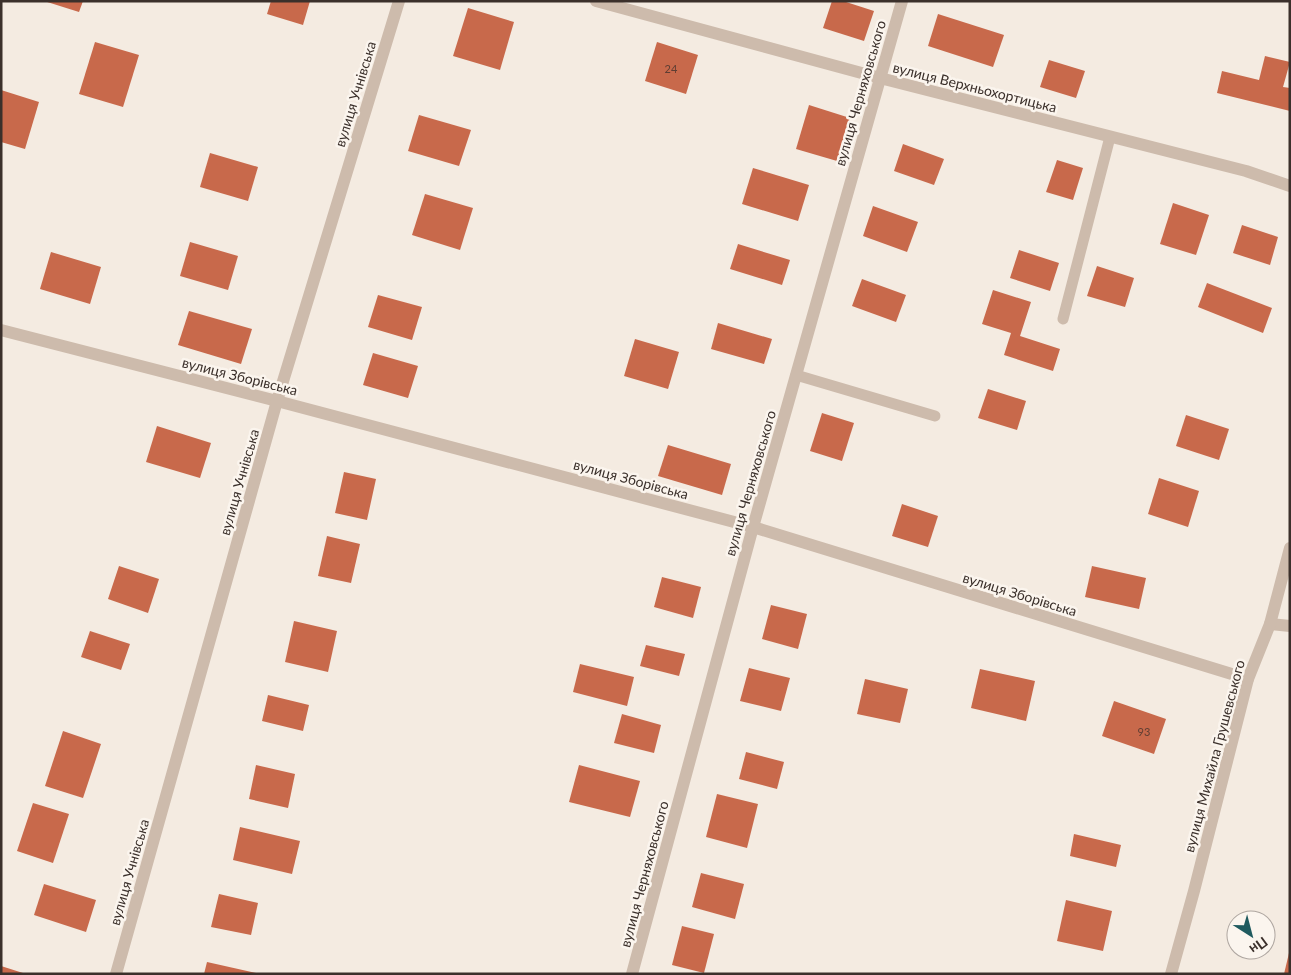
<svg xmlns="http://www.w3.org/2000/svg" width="1291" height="975" font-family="Lato,sans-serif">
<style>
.building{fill:#c8694b}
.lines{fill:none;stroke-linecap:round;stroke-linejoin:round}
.lane{stroke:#cdbbac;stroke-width:11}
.street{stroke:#cdbbac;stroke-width:12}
.labels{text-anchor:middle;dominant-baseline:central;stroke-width:5;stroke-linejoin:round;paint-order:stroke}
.number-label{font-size:11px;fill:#5e3e33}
.street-label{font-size:14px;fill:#3b302b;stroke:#fbf5ee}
</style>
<rect width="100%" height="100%" fill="#f4ebe1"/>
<g class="building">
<polygon points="44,1 83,1 79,12"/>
<polygon points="271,1 310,1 303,25 267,14"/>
<polygon points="832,1 843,1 874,11 864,41 823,28"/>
<polygon points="468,8 514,22 500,70 453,56"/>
<polygon points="938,14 1004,35 993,67 928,46"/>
<polygon points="95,42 139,55 123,107 79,94"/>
<polygon points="657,42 698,55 686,94 645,81"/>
<polygon points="1265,56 1290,62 1283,87 1290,88 1290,111 1217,93 1222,71 1259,80"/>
<polygon points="1049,60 1085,71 1076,98 1040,87"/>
<polygon points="1,90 39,102 25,149 1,142"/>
<polygon points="809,105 850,118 837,161 796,149"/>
<polygon points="419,115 471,130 459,166 408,151"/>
<polygon points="903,144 944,159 934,185 894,171"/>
<polygon points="210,153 258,167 248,201 200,187"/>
<polygon points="1057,160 1083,168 1073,200 1046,192"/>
<polygon points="753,168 809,185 798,221 742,204"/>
<polygon points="425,194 473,208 460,250 412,235"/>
<polygon points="1173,203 1209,215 1196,255 1160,244"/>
<polygon points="873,206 918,222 907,252 863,236"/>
<polygon points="1242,225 1278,237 1270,265 1233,253"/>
<polygon points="190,242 238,256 228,290 180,276"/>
<polygon points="738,244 790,260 782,285 730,269"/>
<polygon points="1019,250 1059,263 1050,291 1010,278"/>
<polygon points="51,252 101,267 90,304 40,289"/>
<polygon points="1097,266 1134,278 1125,307 1087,296"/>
<polygon points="862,279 906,295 896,322 852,306"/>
<polygon points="1207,283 1272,308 1263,333 1198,307"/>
<polygon points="993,290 1031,302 1020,336 1060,349 1053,371 1004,355 1011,333 982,324"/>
<polygon points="378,295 422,307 412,340 368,327"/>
<polygon points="189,311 252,329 241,364 178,345"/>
<polygon points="718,323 772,339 764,364 711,349"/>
<polygon points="635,339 679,352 668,389 624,376"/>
<polygon points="373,353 418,366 408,398 363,385"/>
<polygon points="988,389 1026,401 1017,430 978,418"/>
<polygon points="822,413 854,423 842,461 810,451"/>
<polygon points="1186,415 1229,429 1219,460 1176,446"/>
<polygon points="157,426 211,443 200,478 146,462"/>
<polygon points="668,445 731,464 722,495 658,476"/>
<polygon points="344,472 376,479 367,520 335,513"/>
<polygon points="1159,478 1199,491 1188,527 1148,514"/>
<polygon points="902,504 938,516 928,547 892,536"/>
<polygon points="327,536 360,544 351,583 318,576"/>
<polygon points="119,566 159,579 148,613 108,599"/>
<polygon points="1092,566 1146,578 1139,609 1085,597"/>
<polygon points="662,577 701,587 693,618 654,607"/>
<polygon points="771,605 807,614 798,649 762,639"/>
<polygon points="294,621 337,631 328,672 285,662"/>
<polygon points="90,631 130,644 121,670 81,657"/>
<polygon points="646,645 685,654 679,676 640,666"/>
<polygon points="580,664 634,677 627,706 573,692"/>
<polygon points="749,668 790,678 781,711 740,701"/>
<polygon points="980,669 1035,681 1026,721 971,708"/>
<polygon points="865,679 908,689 900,723 857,714"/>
<polygon points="268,695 309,705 303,731 262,721"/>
<polygon points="1114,701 1166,719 1154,754 1102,736"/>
<polygon points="622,714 661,725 654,753 614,743"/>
<polygon points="63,731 101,744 83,798 45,786"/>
<polygon points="746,752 784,762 777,789 739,779"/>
<polygon points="256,765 295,774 288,808 249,799"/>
<polygon points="579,765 640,781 630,817 569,802"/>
<polygon points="717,794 758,804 747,848 706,837"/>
<polygon points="33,803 69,814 53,863 17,851"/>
<polygon points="240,827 300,841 292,874 233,860"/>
<polygon points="1074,834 1121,845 1116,867 1070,856"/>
<polygon points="701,873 744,884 735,919 692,907"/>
<polygon points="44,884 96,900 86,932 34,915"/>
<polygon points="219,894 258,903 251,935 211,927"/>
<polygon points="1066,900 1112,911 1103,951 1057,941"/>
<polygon points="682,926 714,934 704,973 672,965"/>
<polygon points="1289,953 1290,974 1284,974"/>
<polygon points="207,962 256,973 256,974 204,974"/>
<polygon points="1,966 23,973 23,974 1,974"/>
</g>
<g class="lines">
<g class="lane">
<polyline points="1063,319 1110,137"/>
<polyline points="796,375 935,416"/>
</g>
<g class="street">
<polyline points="596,1 880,78 1246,171 1290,186"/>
<polyline points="1,330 277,401 753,527 1248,679"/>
<polyline points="1270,624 1290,626"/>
<polyline points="116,974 277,401 399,1"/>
<polyline points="632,974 753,527 902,1"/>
<polyline points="1171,974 1194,891 1248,679 1270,624 1290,548"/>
</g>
</g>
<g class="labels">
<g class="number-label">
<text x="671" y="68">24</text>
<text x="1144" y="731">93</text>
</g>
<g class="street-label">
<text transform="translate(975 87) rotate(14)">вулиця Верхньохортицька</text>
<text transform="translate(860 93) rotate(-74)">вулиця Черняховського</text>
<text transform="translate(355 94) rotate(-73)">вулиця Учнівська</text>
<text transform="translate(240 376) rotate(14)">вулиця Зборівська</text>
<text transform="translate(631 479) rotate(15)">вулиця Зборівська</text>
<text transform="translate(239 482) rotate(-74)">вулиця Учнівська</text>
<text transform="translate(750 483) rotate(-74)">вулиця Черняховського</text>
<text transform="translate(1020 594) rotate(17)">вулиця Зборівська</text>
<text transform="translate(1214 756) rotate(-75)">вулиця Михайла Грушевського</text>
<text transform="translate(129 872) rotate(-74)">вулиця Учнівська</text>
<text transform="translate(644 874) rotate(-75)">вулиця Черняховського</text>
</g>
</g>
<rect width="1291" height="975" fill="none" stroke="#3b302b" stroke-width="5"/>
<g transform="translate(1251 935) rotate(144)"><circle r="24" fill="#fbf5ee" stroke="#aea6a0"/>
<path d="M0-4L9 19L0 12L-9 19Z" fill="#1f5a5e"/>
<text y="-8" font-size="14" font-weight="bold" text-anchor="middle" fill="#3b302b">Пн</text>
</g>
</svg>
